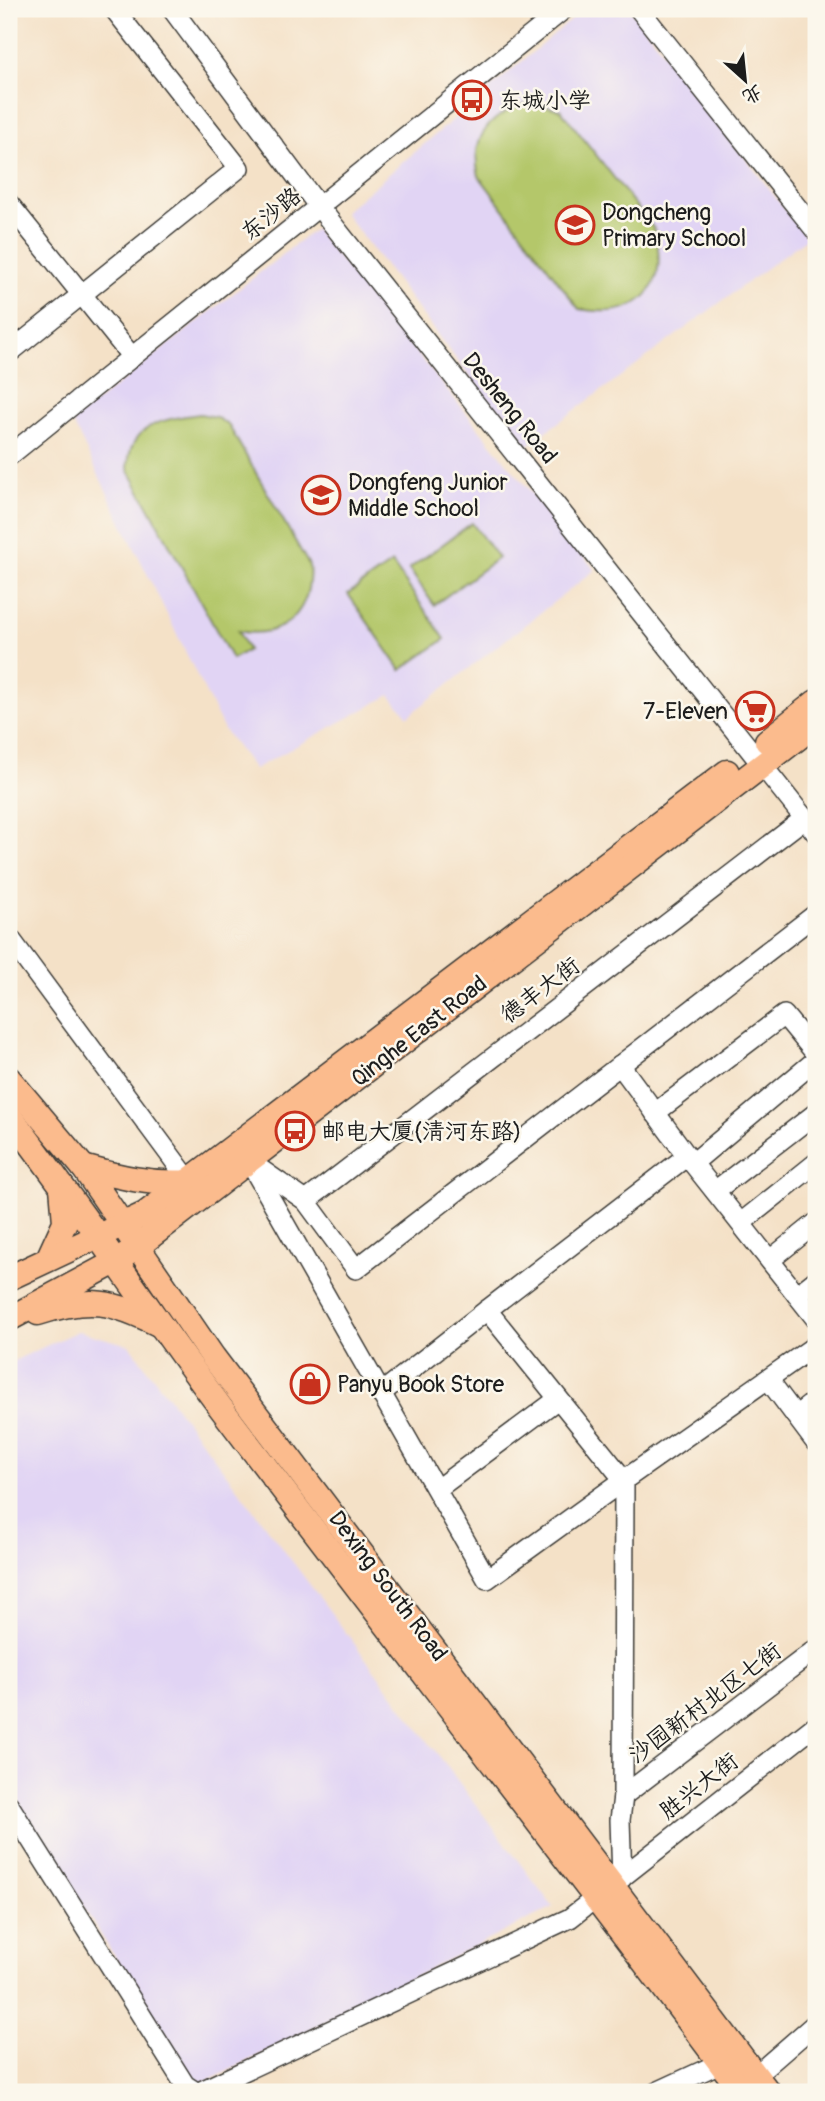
<svg xmlns="http://www.w3.org/2000/svg" width="825" height="2101" font-family="Pangolin,'LXGW WenKai TC',sans-serif">
<style>
.built{fill:#e1d4f4}
.green{fill:#b4c76b;stroke:#687244;stroke-width:2}
.lines{fill:none;stroke-linecap:round;stroke-linejoin:round}
.minor-casing{stroke:#3c3a36;stroke-width:22}
.major-casing{stroke:#3c3a36;stroke-width:27}
.minor{stroke:#fff;stroke-width:19}
.major{stroke:#fbbb8d;stroke-width:24}
.labels{text-anchor:middle;dominant-baseline:central;stroke-width:5;stroke-linejoin:round;paint-order:stroke}
.poi-label{font-size:23px;fill:#1c1c1c;stroke:#fbf7ec;text-anchor:start}
.street-label{font-size:23px;fill:#1c1c1c;stroke:#fbf7ec}
</style>
<rect width="100%" height="100%" fill="#fbf7ec"/>
<filter id="ink" filterUnits="userSpaceOnUse"><feTurbulence type="fractalNoise" baseFrequency=".0143" numOctaves="2"/><feDisplacementMap in="SourceGraphic" scale="14" xChannelSelector="R" yChannelSelector="G"/><feConvolveMatrix kernelMatrix="1 2 1 2 8 2 1 2 1" color-interpolation-filters="sRGB"/></filter>
<filter id="wash" filterUnits="userSpaceOnUse"><feTurbulence type="fractalNoise" baseFrequency=".00686" numOctaves="4" result="noise"/><feDisplacementMap in="SourceGraphic" scale="28" xChannelSelector="R" yChannelSelector="G"/><feGaussianBlur stdDeviation="1.57" result="paint"/><feColorMatrix in="noise" values="0 0 0 0 0 0 0 0 0 0 0 0 0 0 0 0 0 1.4 0 .05"/><feComposite in="paint" operator="in"/></filter>
<g filter="url(#wash)">
<rect width="100%" height="100%" fill="#f4e1c7"/>
<g class="built">
<polygon points="584,9 630,9 807,238 524,448 344,212"/>
<polygon points="315,229 595,570 408,716 390,695 254,769 224,730 72,421"/>
<polygon points="78,1331 129,1345 553,1907 198,2086 9,1792 9,1363"/>
</g>
<g class="green">
<path d="M 532,102 L 561,110 L 654,229 C 671,289 639,320 579,309 L 479,176 C 468,135 494,112 532,102 Z"/>
<path d="M 200,414 L 216,417 L 229,426 L 309,565 C 314,609 284,641 238,631 L 248,650 L 232,659 L 128,469 C 128,424 163,419 200,414 Z"/>
<polygon points="472,523 498,558 434,605 409,569"/>
<polygon points="392,563 445,639 401,670 348,594"/>
</g>
</g>
<g filter="url(#ink)">
<g class="lines">
<defs>
<g id="minor">
<polyline points="172,9 319,207 816,833"/>
<polyline points="639,9 816,231"/>
<polyline points="9,204 132,357"/>
<polyline points="9,353 239,168 114,9"/>
<polyline points="9,456 564,9"/>
<polyline points="9,937 190,1182"/>
<polyline points="620,1065 687,1156 816,1319"/>
<polyline points="655,1113 784,1015 816,1054"/>
<polyline points="249,1161 487,1579 624,1480 487,1310 687,1156"/>
<polyline points="693,1163 816,1060"/>
<polyline points="253,1164 306,1201 356,1269 816,914"/>
<polyline points="715,1191 816,1113"/>
<polyline points="306,1201 805,818"/>
<polyline points="741,1223 816,1163"/>
<polyline points="770,1260 816,1223"/>
<polyline points="797,1295 816,1280"/>
<polyline points="768,1379 816,1443"/>
<polyline points="380,1394 487,1310"/>
<polyline points="796,1416 816,1400"/>
<polyline points="437,1489 558,1399"/>
<polyline points="623,1796 816,1649"/>
<polyline points="9,1805 185,2085 196,2092"/>
<polyline points="622,1878 620,1820 623,1796 624,1480 816,1345"/>
<polyline points="755,2076 816,2023"/>
<polyline points="199,2092 570,1918 816,1725"/>
<polyline points="657,2092 720,2063"/>
</g>
<g id="major">
<polyline points="767,741 816,702"/>
<polyline points="9,1079 83,1167 213,1357 768,2092"/>
<path d="M 9,1115 C 83,1211 149,1312 221,1408 C 394,1637 571,1862 742,2092"/>
<path d="M 83,1167 C 119,1177 152,1185 190,1182"/>
<polyline points="48,1259 65,1222 62,1187"/>
<polyline points="9,1278 145,1214 727,772"/>
<path d="M 38,1313 C 91,1296 112,1301 160,1325"/>
<polyline points="9,1319 117,1261 138,1246 816,724"/>
</g>
</defs>
<use href="#minor" class="minor-casing"/>
<use href="#major" class="major-casing"/>
<use href="#minor" class="minor"/>
<use href="#major" class="major"/>
</g>
</g>
<defs>
<symbol id="bus-ring" viewBox="-11 -11 22 22"><circle r="9.5" fill="#fbf7ec" stroke="#c8321e" stroke-width="1.5"/><path d="M-5-6H5V4H4V6H2V4H-2V6H-4V4H-5ZM-3.5-4V0h7V-4ZM-3.5 1.2v1.5H-2V1.2ZM2 1.2v1.5H3.5V1.2Z" fill="#c8321e"/></symbol>
<symbol id="school-ring" viewBox="-11 -11 22 22"><circle r="9.5" fill="#fbf7ec" stroke="#c8321e" stroke-width="1.5"/><path d="M0-5L7-2L0 1L-7-2ZM-4 1L0 2.5L4 1V4Q0 6-4 4Z" fill="#c8321e"/></symbol>
<symbol id="supermarket-ring" viewBox="-11 -11 22 22"><circle r="9.5" fill="#fbf7ec" stroke="#c8321e" stroke-width="1.5"/><path d="M-6-5.5h2.5l.6 2H6L4.5 2H-2.5L-4.4-4H-6ZM-1.5 3.2a1.3 1.3 0 1 0 .1 0ZM3 3.2a1.3 1.3 0 1 0 .1 0Z" fill="#c8321e"/></symbol>
<symbol id="shop-ring" viewBox="-11 -11 22 22"><circle r="9.5" fill="#fbf7ec" stroke="#c8321e" stroke-width="1.5"/><path d="M-5-2.5h2.3a2.7 3.5 0 0 1 5.4 0H5L5.5 6h-11ZM-1.5-2.5h3a1.5 2.3 0 0 0-3 0Z" fill="#c8321e"/></symbol>
</defs>
<g fill-rule="evenodd">
<use href="#bus-ring" x="450" y="78" width="44" height="44"/>
<use href="#school-ring" x="553" y="203" width="44" height="44"/>
<use href="#school-ring" x="299" y="473" width="44" height="44"/>
<use href="#supermarket-ring" x="733" y="689" width="44" height="44"/>
<use href="#bus-ring" x="273" y="1109" width="44" height="44"/>
<use href="#shop-ring" x="288" y="1362" width="44" height="44"/>
</g>
<g class="labels">
<g class="poi-label">
<text x="499" y="100">东城小学</text>
<text x="602" y="212">Dongcheng<tspan x="602" dy="26">Primary School</tspan></text>
<text x="348" y="482">Dongfeng Junior<tspan x="348" dy="26">Middle School</tspan></text>
<text x="728" y="711" text-anchor="end">7-Eleven</text>
<text x="322" y="1131">邮电大厦(清河东路)</text>
<text x="337" y="1384">Panyu Book Store</text>
</g>
<g class="street-label">
<text transform="translate(271 214) rotate(-39)">东沙路</text>
<text transform="translate(510 408) rotate(51)">Desheng Road</text>
<text transform="translate(540 990) rotate(-37)">德丰大街</text>
<text transform="translate(419 1031) rotate(-38)">Qinghe East Road</text>
<text transform="translate(388 1586) rotate(53)">Dexing South Road</text>
<text transform="translate(705 1703) rotate(-37)">沙园新村北区七街</text>
<text transform="translate(699 1786) rotate(-38)">胜兴大街</text>
</g>
</g>
<rect width="825" height="2101" fill="none" stroke="#fbf7ec" stroke-width="35"/>
<g transform="translate(745 80) rotate(153)" stroke="#fbf7ec" stroke-width="5" paint-order="stroke">
<path d="M0-5L12 26L0 18L-12 26Z" fill="#1c1c1c"/>
<text y="-10" font-size="19" font-weight="bold" text-anchor="middle" fill="#1c1c1c">北</text>
</g>
</svg>
